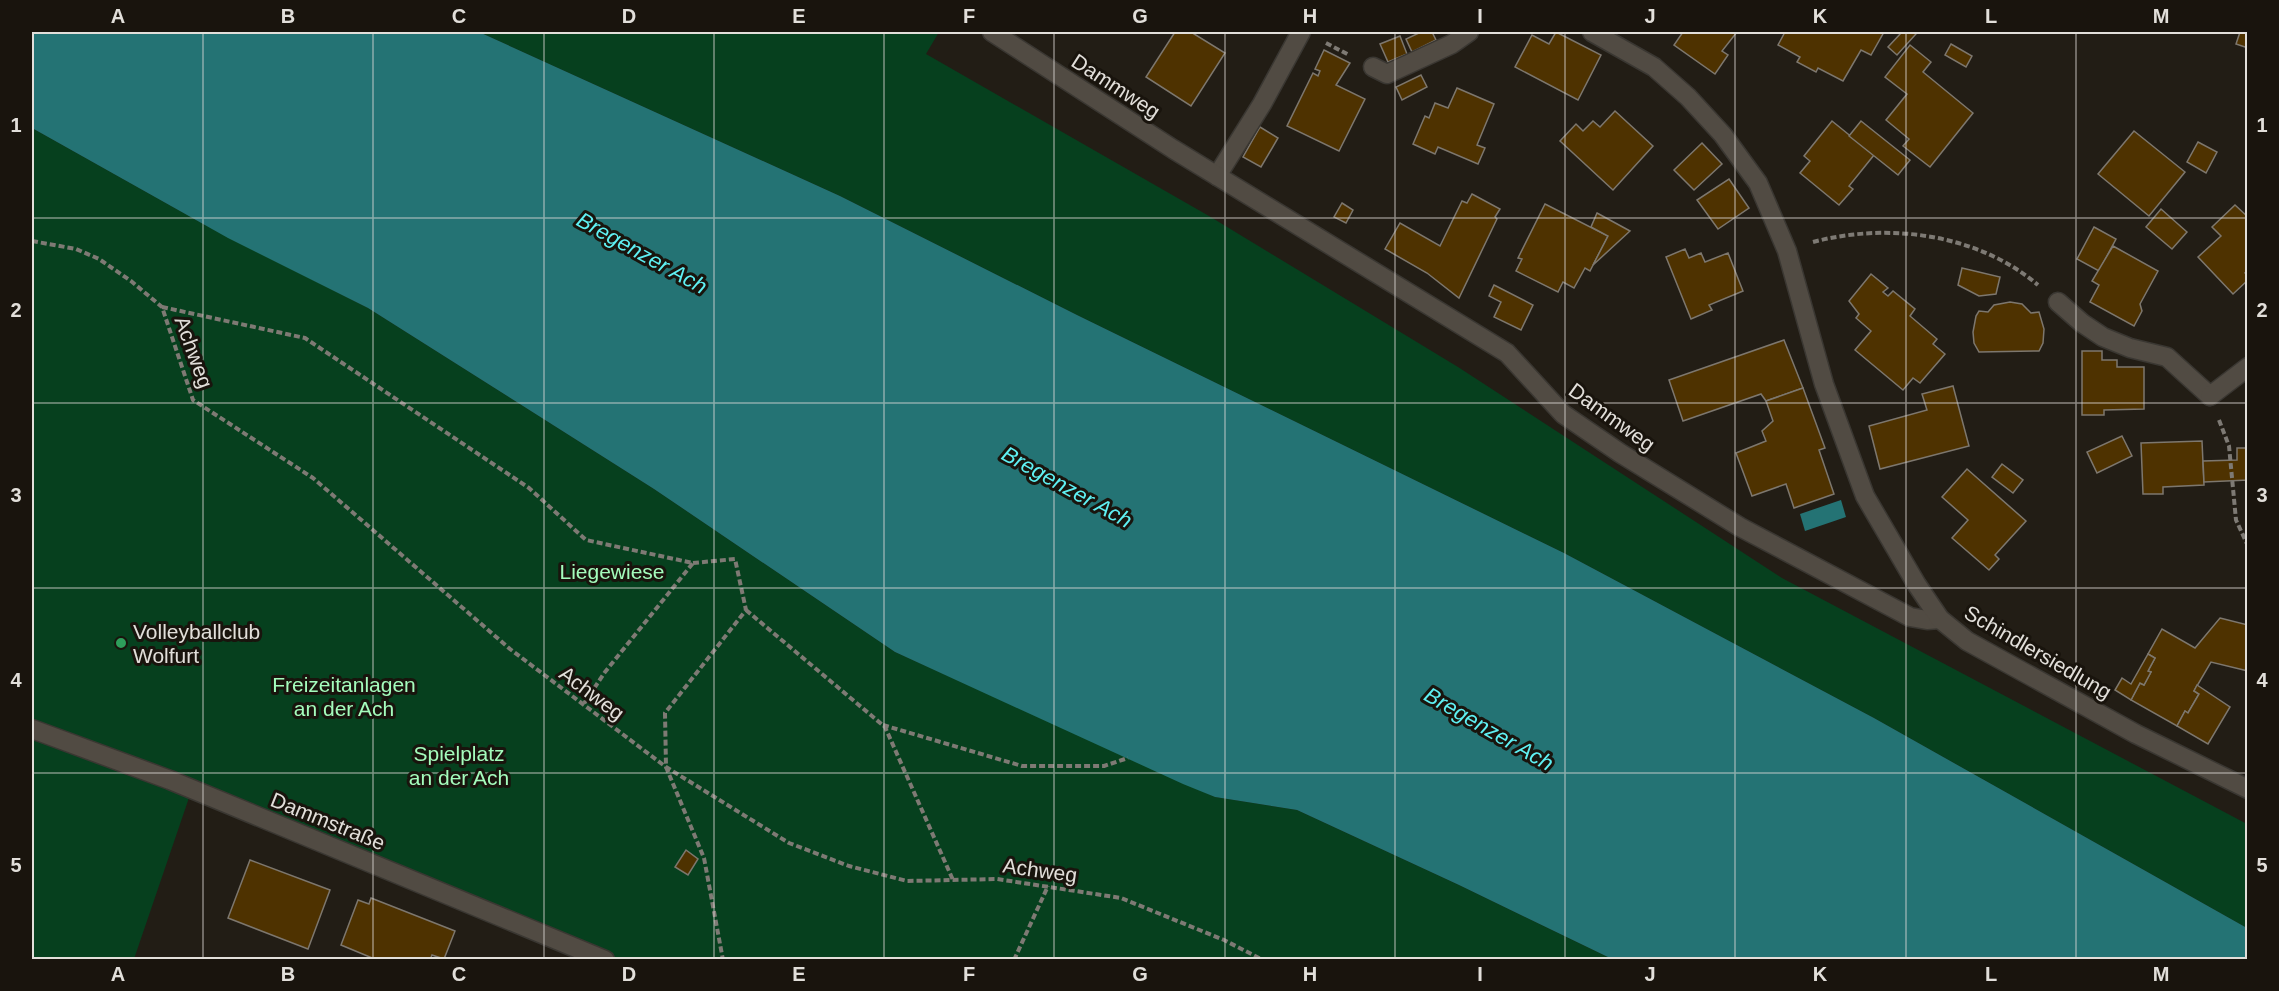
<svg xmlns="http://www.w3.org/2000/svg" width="2279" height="991" font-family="Arial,sans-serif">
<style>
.green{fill:#06401e}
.water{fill:#247374}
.building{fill:#4e3200;stroke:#7d776e;stroke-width:1.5}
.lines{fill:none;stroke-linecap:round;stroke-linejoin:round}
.service-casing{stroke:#3a3732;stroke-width:21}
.minor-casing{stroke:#3a3732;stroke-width:21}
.path{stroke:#7e7a74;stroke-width:4;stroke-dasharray:6 3;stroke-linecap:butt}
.service{stroke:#514b43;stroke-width:18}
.minor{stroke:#514b43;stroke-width:18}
.grid{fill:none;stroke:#e2dfda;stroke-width:1.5;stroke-opacity:0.55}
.leisure-dot{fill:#2e9e5b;stroke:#19140d;stroke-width:2}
.labels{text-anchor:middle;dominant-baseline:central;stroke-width:6;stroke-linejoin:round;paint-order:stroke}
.street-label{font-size:21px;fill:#e2dfda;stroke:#19140d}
.park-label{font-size:21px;fill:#a4fcbc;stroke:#19140d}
.poi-label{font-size:21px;fill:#e2dfda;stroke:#19140d;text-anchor:start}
.water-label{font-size:22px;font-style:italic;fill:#5ff0f3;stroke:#19140d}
.neatline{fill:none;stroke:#e2dfda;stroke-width:2}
.grid-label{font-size:20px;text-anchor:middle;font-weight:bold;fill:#e2dfda}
</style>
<rect width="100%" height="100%" fill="#221d15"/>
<g class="green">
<polygon points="479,32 939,32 926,54 1209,216 1458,367 1782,578 2247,824 2247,928 1874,718 1564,553 1077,315 840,196"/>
<polygon points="32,128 205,225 368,308 654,489 895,652 1215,797 1297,810 1459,885 1612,959 605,959 192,789 134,959 32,959"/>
</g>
<g class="water">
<polygon points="32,32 479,32 840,196 1077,315 1564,553 1874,718 2247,928 2247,959 1612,959 1459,885 1297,810 1215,797 1183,784 895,652 654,489 368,308 228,238 32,128"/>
<polygon points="1841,500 1846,517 1805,531 1800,514"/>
</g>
<g class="building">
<polygon points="1175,32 1191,32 1225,53 1191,106 1146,77"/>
<polygon points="1421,32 1432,32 1436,40 1412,52 1406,39"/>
<polygon points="1556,32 1601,55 1578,100 1515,67 1532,35 1549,44"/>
<polygon points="1683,32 1737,32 1722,51 1728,55 1715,74 1674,45"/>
<polygon points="1785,32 1884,32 1871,55 1861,50 1843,81 1818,68 1816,72 1797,62 1800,57 1778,45"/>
<polygon points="1902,32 1913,32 1916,34 1897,55 1888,47"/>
<polygon points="2240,32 2248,32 2248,48 2236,44"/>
<polygon points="1400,36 1407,54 1388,62 1380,44"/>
<polygon points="1951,44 1972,56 1966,67 1945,55"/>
<polygon points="1910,45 1931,62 1923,72 1973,113 1930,167 1903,146 1909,139 1886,120 1907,94 1885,77"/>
<polygon points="1324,50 1350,63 1336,85 1365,99 1339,151 1287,126 1313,73 1318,76 1320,71 1315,69"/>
<polygon points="1421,75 1427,87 1402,100 1396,87"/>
<polygon points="1457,88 1494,104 1477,145 1485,148 1478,164 1438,147 1435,154 1413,144 1425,116 1429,118 1435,103 1448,108"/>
<polygon points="1615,111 1653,146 1613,190 1560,141 1576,124 1583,131 1593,121 1600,127"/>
<polygon points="1832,121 1874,155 1849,186 1853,189 1839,205 1800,173 1810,161 1804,156"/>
<polygon points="1861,121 1910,160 1898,175 1849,136"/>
<polygon points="1260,127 1278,138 1261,167 1243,157"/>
<polygon points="2134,131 2185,172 2149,216 2098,174"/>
<polygon points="2198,142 2217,152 2206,173 2187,162"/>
<polygon points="1702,143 1722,164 1694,190 1674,170"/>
<polygon points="1729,179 1749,208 1718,229 1697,200"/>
<polygon points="1472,194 1500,209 1495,217 1497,219 1459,298 1427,273 1385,249 1400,223 1440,246 1462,201 1467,203"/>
<polygon points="1342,203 1353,210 1346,223 1334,217"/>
<polygon points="1545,204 1608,236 1590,271 1585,268 1574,288 1563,282 1558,292 1516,271 1522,259 1518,258"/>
<polygon points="2235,205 2248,217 2248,270 2245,273 2248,275 2248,280 2233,294 2198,257 2221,236 2212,227"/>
<polygon points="2161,209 2187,232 2172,249 2146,227"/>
<polygon points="1597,213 1630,231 1593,265 1608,236 1591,227"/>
<polygon points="2094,227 2116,239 2099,271 2077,259"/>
<polygon points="2113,246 2158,271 2140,304 2142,311 2134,326 2090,302 2099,285 2092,281"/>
<polygon points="1685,249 1689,258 1701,253 1705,262 1728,253 1743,291 1709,305 1712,310 1691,319 1666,257"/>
<polygon points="1962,268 2000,277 1996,294 1979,296 1958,285"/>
<polygon points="1871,274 1888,288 1883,292 1888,296 1893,291 1915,309 1910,316 1937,339 1933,344 1945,354 1920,383 1913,378 1903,390 1855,350 1871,331 1856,318 1859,314 1849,301"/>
<polygon points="1494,285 1533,305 1521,330 1494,317 1501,302 1489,296"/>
<polygon points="2010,302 2022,304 2031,313 2039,312 2044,329 2043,343 2039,351 1979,352 1974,343 1973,332 1976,316 1979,311 1988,312 1994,305"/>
<polygon points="1784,340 1803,388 1766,401 1761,394 1683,421 1669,380"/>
<polygon points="2082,351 2102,351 2102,360 2117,360 2117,367 2144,367 2144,409 2104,410 2104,415 2082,415"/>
<polygon points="1953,386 1969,446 1880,469 1869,426 1927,410 1922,394"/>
<polygon points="1803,388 1825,448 1819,450 1834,494 1794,508 1786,484 1752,496 1736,453 1766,441 1762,431 1773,421 1766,401"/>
<polygon points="2122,436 2132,456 2097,473 2087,452"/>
<polygon points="2202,441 2204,485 2163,487 2163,494 2143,494 2141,443"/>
<polygon points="2237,448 2248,448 2248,480 2204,482 2203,461 2237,460"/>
<polygon points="2002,464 2023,480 2013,493 1992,477"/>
<polygon points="1967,469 2026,521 1995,555 1999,559 1989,570 1952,538 1968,520 1942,497"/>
<polygon points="2220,618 2248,625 2248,671 2211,662 2194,691 2199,694 2188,713 2185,711 2177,726 2131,700 2140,683 2144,685 2151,672 2148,671 2155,658 2148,654 2162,629 2195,648"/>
<polygon points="2148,654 2155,658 2148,671 2151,672 2144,685 2140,683 2131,700 2115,690 2122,678 2131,684"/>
<polygon points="2197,685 2230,707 2208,744 2177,726 2185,711 2188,713 2199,694 2194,691"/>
<polygon points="686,850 698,859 688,875 675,867"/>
<polygon points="250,860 330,890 308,949 228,918"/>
<polygon points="371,898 455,931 444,959 432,955 430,960 377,960 341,945 358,900 369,904"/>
</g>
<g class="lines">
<defs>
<g id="service">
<polyline points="1373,67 1387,74 1452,44 1469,32"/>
<polyline points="1217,176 1262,104 1301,32"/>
<polyline points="2058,302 2082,323 2103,337 2130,348 2167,357 2210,396"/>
</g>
<g id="minor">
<polyline points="992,32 1173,149 1507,353 1563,414 1620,453 1740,527 1910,617 1927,620 1940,619"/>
<polyline points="1592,32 1654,67 1688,97 1723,135 1758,183 1787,251 1824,384 1865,496 1917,585 1940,619 1967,641 2136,734 2248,789"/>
<polyline points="2210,396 2248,367"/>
<polyline points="32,729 170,780 605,960"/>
</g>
</defs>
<use href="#service" class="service-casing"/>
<use href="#minor" class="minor-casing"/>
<g class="path">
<polyline points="1326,43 1349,55"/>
<polyline points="32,241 76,249 99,259 131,281 162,307 193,400 313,478 510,649 666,767 789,843 849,866 907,881 997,879 1121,898 1224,940 1263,960"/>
<path d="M 1813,242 C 1889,222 1978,234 2038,285"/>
<polyline points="162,307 305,338 529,488 586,540 693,563 605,672 583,705"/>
<polyline points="2219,420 2229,446 2236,520 2248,546"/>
<polyline points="693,563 735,559 746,610 665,713 666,767 704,858 723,960"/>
<polyline points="746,610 885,727 953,880"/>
<polyline points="883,725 1022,766 1104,766 1128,758"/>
<polyline points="1014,960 1048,886"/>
</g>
<use href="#service" class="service"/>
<use href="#minor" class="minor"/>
</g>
<path class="grid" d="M 203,32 L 203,960M 373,32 L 373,960M 544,32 L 544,960M 714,32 L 714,960M 884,32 L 884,960M 1054,32 L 1054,960M 1225,32 L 1225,960M 1395,32 L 1395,960M 1565,32 L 1565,960M 1735,32 L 1735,960M 1906,32 L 1906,960M 2076,32 L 2076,960M 32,218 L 2248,218M 32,403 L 2248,403M 32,588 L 2248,588M 32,773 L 2248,773"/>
<circle class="leisure-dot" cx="121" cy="643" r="6"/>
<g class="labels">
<g class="street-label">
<text transform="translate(1116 86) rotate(33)">Dammweg</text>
<text transform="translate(194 352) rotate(70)">Achweg</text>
<text transform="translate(1612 417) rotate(36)">Dammweg</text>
<text transform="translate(2038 652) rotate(30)">Schindlersiedlung</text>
<text transform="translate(592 693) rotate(37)">Achweg</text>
<text transform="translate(328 821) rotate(22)">Dammstraße</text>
<text transform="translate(1040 870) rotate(8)">Achweg</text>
</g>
<g class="park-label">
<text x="612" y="571">Liegewiese</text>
<text x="344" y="684">Freizeitanlagen<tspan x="344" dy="24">an der Ach</tspan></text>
<text x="459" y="753">Spielplatz<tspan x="459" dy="24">an der Ach</tspan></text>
</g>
<g class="poi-label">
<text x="133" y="631">Volleyballclub<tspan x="133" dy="24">Wolfurt</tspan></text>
</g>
<g class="water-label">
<text transform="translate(642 253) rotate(29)">Bregenzer Ach</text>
<text transform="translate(1067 487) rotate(29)">Bregenzer Ach</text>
<text transform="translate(1489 729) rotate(30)">Bregenzer Ach</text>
</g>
</g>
<rect width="2279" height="991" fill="none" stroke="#19140d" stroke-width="66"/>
<rect x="33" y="33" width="2213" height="925" class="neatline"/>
<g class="grid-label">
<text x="118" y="23">A</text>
<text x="288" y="23">B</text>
<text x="459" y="23">C</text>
<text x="629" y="23">D</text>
<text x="799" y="23">E</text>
<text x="969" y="23">F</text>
<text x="1140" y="23">G</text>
<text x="1310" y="23">H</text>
<text x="1480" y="23">I</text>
<text x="1650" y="23">J</text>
<text x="1820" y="23">K</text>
<text x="1991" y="23">L</text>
<text x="2161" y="23">M</text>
<text x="16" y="132">1</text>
<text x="2262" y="132">1</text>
<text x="16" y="317">2</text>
<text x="2262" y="317">2</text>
<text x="16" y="502">3</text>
<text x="2262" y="502">3</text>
<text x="16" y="687">4</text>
<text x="2262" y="687">4</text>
<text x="16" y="872">5</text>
<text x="2262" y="872">5</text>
<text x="118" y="981">A</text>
<text x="288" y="981">B</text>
<text x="459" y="981">C</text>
<text x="629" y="981">D</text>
<text x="799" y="981">E</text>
<text x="969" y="981">F</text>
<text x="1140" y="981">G</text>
<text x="1310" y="981">H</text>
<text x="1480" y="981">I</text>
<text x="1650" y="981">J</text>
<text x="1820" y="981">K</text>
<text x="1991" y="981">L</text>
<text x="2161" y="981">M</text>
</g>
</svg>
